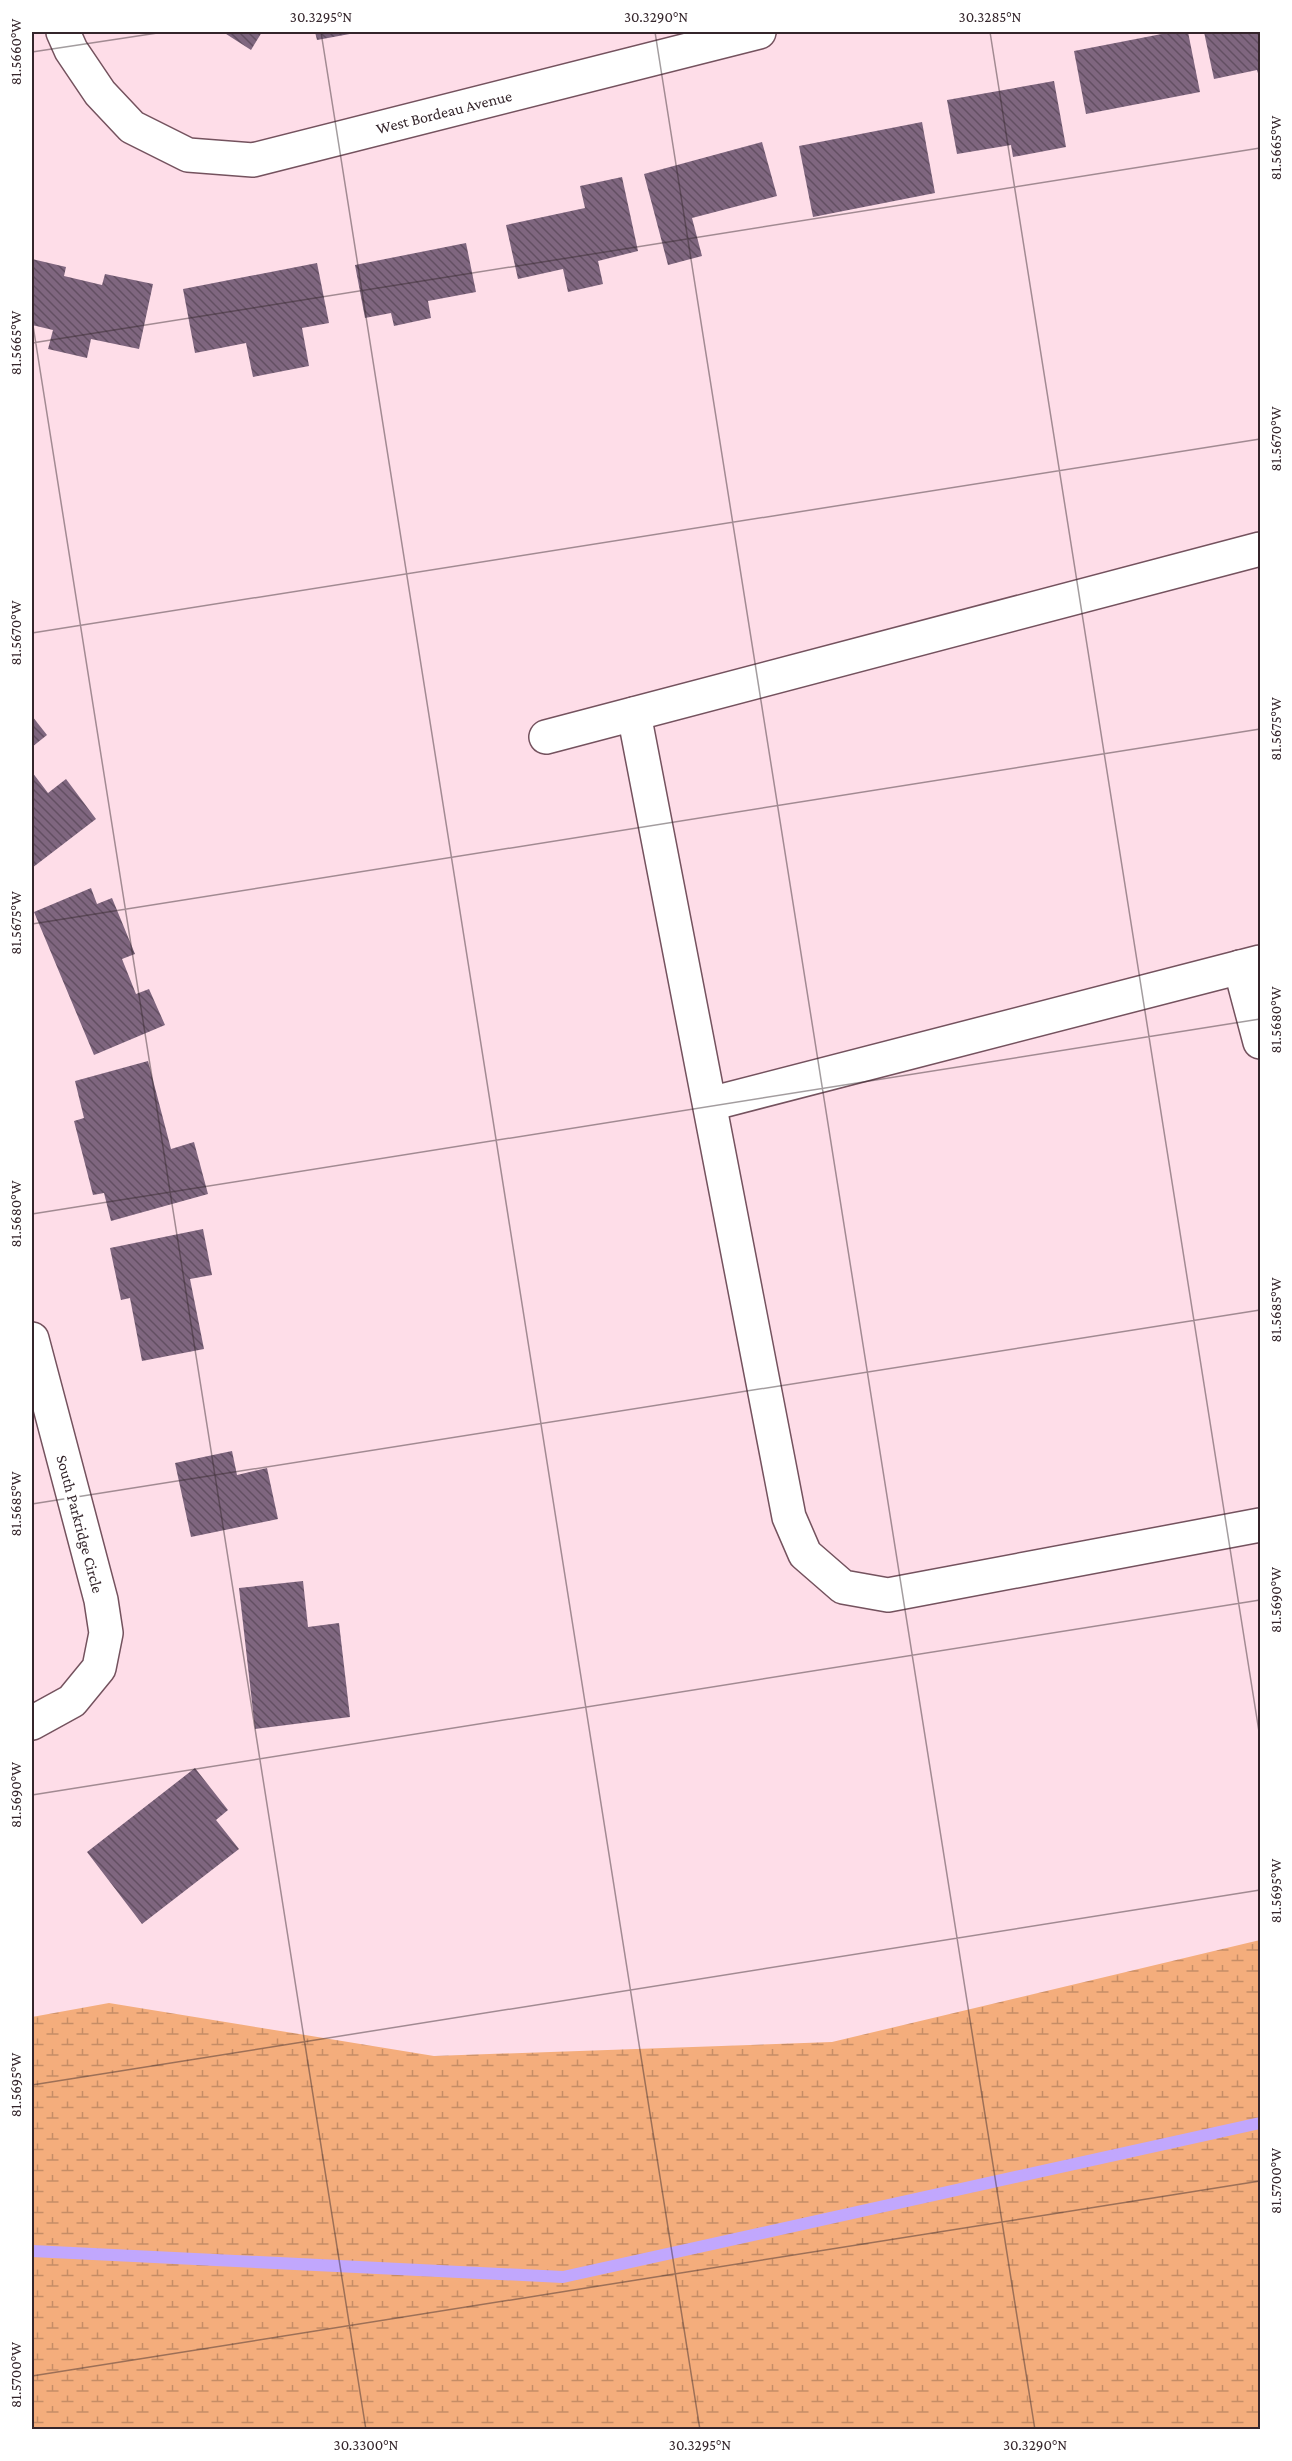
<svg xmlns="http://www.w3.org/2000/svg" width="1292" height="2461" font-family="'Crimson Pro',serif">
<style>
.wetland{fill:url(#wetland-marsh)}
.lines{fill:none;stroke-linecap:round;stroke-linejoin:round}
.stream{stroke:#c1a7fd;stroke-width:12}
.building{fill:url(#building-back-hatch)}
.minor-casing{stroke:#74525e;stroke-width:36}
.minor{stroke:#fff;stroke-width:33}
.ticks{fill:none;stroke:#34252b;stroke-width:1.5;stroke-opacity:0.45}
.labels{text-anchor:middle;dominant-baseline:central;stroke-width:6;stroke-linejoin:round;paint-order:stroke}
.street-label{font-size:16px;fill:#34252b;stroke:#fff}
.neatline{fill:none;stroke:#34252b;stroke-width:2}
.ticks-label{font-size:15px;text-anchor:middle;fill:#34252b}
</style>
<defs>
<pattern id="wetland-marsh" width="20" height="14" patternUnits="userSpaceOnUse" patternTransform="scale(1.5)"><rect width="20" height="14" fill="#f4ad7c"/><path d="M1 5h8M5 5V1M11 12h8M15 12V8" fill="none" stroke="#c68d66"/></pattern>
<pattern id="building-back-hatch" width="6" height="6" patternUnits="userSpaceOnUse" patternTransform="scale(1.5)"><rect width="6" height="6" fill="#7f667f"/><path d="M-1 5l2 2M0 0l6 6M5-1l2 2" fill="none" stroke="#634f62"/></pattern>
</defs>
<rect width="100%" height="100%" fill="#fedde8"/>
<polygon class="wetland" points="1260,1940 1260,2429 32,2429 32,2017 109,2003 434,2056 832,2042"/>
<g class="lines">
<polyline class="stream" points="32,2251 563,2277 1260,2123"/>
</g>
<g class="building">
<polygon points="223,32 262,32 251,50"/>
<polygon points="315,32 355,32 355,33 317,40"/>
<polygon points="1172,32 1188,32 1200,92 1086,114 1074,51"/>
<polygon points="1204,32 1260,32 1260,80 1257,70 1214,79"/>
<polygon points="1054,81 1066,147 1013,157 1011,145 957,154 947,100"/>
<polygon points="922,122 935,193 813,217 799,146"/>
<polygon points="762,142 777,196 692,218 702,256 668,265 644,174"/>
<polygon points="622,177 638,251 598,261 603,284 568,292 563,269 518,279 506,225 585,208 580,186"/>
<polygon points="466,243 476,292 428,301 431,318 394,326 391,313 365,318 355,265"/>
<polygon points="32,259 66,267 64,276 102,285 105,274 153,284 139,349 91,339 87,358 48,349 53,330 32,325"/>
<polygon points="317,263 329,323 302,328 309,366 253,377 246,343 195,353 183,289"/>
<polygon points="32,716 47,735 32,747"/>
<polygon points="32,772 48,793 66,779 96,819 32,868"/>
<polygon points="91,888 97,904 112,898 135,954 122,959 136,994 149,989 165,1025 94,1055 34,912"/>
<polygon points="148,1061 171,1149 194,1142 208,1194 111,1221 104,1193 93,1195 74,1121 84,1118 75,1081"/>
<polygon points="203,1229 212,1275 190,1279 204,1349 142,1361 130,1298 121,1300 110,1248"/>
<polygon points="232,1451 237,1475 267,1468 278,1519 191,1537 175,1463"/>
<polygon points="303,1581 308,1627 339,1623 350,1717 255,1729 239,1588"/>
<polygon points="195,1768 228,1810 216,1820 239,1849 142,1924 87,1852"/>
</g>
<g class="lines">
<defs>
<g id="minor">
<polyline points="63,32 71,50 100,93 132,127 188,155 253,160 759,32"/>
<polyline points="634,714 789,1517 805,1554 843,1587 888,1595 1260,1525"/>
<polyline points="546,737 1260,549"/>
<polyline points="1240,967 1260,1042"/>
<polyline points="710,1104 1260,962"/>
<polyline points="32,1339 101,1600 106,1633 99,1668 72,1701 32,1723"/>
</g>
</defs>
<use href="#minor" class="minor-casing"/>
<use href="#minor" class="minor"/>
</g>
<path class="ticks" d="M 321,32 L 700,2430M 655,32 L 1035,2430M 990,32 L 1260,1738M 32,52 L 164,32M 32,319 L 366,2430M 32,343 L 1260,148M 32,633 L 1260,439M 32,924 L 1260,729M 32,1214 L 1260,1019M 32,1504 L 1260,1310M 32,1795 L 1260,1600M 32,2085 L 1260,1890M 32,2376 L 1260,2181"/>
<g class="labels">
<g class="street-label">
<text transform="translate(444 112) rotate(-14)">West Bordeau Avenue</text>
<text transform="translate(80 1524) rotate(75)">South Parkridge Circle</text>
</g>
</g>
<rect width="1292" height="2461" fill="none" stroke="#ffffff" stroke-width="66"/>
<rect x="33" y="33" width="1226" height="2395" class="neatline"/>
<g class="ticks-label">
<text x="321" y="22">30.3295°N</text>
<text x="656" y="22">30.3290°N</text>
<text x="990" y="22">30.3285°N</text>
<text transform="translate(16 52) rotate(-90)" y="5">81.5660°W</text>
<text transform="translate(1276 148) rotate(-90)" y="5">81.5665°W</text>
<text transform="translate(16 343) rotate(-90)" y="5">81.5665°W</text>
<text transform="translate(1276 439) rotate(-90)" y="5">81.5670°W</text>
<text transform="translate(16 633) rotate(-90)" y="5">81.5670°W</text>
<text transform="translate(1276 729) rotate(-90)" y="5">81.5675°W</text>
<text transform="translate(16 923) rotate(-90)" y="5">81.5675°W</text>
<text transform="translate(1276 1020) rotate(-90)" y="5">81.5680°W</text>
<text transform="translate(16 1214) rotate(-90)" y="5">81.5680°W</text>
<text transform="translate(1276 1310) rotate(-90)" y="5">81.5685°W</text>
<text transform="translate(16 1504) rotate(-90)" y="5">81.5685°W</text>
<text transform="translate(1276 1600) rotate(-90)" y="5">81.5690°W</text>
<text transform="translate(16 1795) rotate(-90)" y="5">81.5690°W</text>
<text transform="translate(1276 1891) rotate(-90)" y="5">81.5695°W</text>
<text transform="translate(16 2085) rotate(-90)" y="5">81.5695°W</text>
<text transform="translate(1276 2181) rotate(-90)" y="5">81.5700°W</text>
<text transform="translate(16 2375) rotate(-90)" y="5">81.5700°W</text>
<text x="366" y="2450">30.3300°N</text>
<text x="700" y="2450">30.3295°N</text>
<text x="1035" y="2450">30.3290°N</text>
</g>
</svg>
